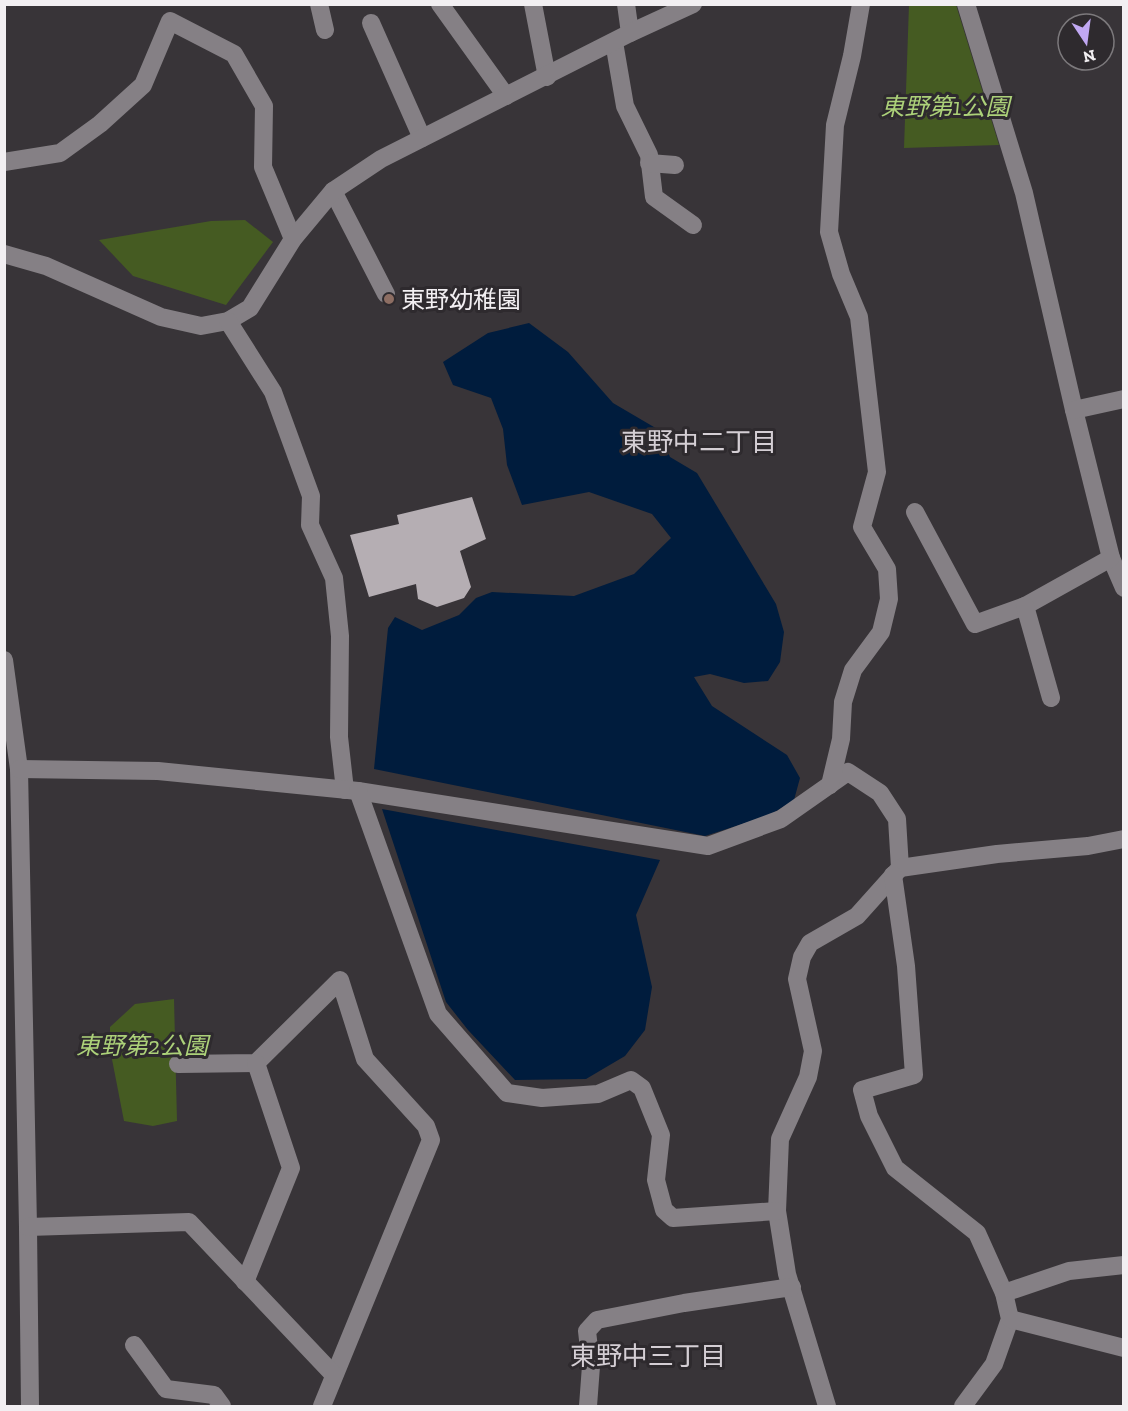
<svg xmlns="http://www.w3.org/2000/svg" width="1128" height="1411" font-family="'Zilla Slab','Noto Sans JP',serif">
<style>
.green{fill:#455b22}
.water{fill:#001c3d}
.building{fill:#b5aeb3}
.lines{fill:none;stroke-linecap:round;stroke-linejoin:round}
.minor{stroke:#858085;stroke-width:18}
.education-dot{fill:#8d6e63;stroke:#2e2a2e;stroke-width:2}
.labels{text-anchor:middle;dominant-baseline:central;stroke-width:6;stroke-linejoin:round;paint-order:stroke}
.park-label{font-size:24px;font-style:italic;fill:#acd179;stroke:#2e2a2e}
.poi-label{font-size:24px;fill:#f2eff2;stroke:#2e2a2e;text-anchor:start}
.neighbourhood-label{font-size:26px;fill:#d4ced4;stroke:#2e2a2e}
</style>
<rect width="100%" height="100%" fill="#383438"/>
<g class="green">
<polygon points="909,5 956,5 999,145 904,148"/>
<polygon points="245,220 273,242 226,305 133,276 99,240 211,221"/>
<polygon points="174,999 177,1121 153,1126 124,1121 110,1049 110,1027 135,1004"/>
</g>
<g class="water">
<polygon points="529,323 568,352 613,403 659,430 670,457 697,473 776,604 784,632 780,662 768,681 744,683 710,674 694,677 712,706 787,755 800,778 794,800 770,815 705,836 374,769 388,628 395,617 422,630 459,615 476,598 492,592 574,596 634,574 671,538 652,514 589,492 522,505 507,465 503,429 491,398 453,385 443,362 488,333"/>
<polygon points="382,809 660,860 636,915 652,987 645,1030 625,1056 586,1079 515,1080 468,1030 446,1002"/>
</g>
<polygon class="building" points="472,497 486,539 460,551 471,587 464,598 437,607 418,599 416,584 369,597 350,535 399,524 397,515"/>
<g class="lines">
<g class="minor">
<polyline points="319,4 325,30"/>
<polyline points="440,4 506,96"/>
<polyline points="533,4 547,77"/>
<polyline points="626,4 630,33"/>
<polyline points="966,4 1024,193 1074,410 1111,558 1124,588"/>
<polyline points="371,23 422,138"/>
<polyline points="614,42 625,106 649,155 654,197 693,225"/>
<polyline points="4,162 60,153 100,124 143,85 170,21 234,54 264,106 263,167 293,239"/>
<polyline points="649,163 675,165"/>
<polyline points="333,191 386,294"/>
<polyline points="4,254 46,266 161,317 201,326 228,321 250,308 293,239 333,191 381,159 630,33 693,4"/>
<polyline points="228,321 273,392 311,496 310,525 334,578 340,636 339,737 345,790"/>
<polyline points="1074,410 1124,399"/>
<polyline points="915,512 975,624 1025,606 1111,558"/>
<polyline points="1025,606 1051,698"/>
<polyline points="4,660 19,769 28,1227 30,1406"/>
<polyline points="19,769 158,771 358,791 708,846 781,819 848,772 880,793 897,819 900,868 857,916 810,943 802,957 797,979 813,1051 808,1077 780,1139 777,1211 787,1274 827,1406"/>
<polyline points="830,785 841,739 843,702 853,670 881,632 889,599 887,569 862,527 877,472 859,317 841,274 829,232 835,125 852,56 861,4"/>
<polyline points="358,791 438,1014 507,1093 542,1098 598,1094 631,1080 642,1088 661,1135 656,1180 664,1210 673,1218 777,1211"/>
<polyline points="900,868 997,854 1088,846 1124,839"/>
<polyline points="893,875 906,966 914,1075 862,1090 869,1116 895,1168 977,1233 1004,1293 1010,1319 994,1364 963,1406"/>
<polyline points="178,1064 256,1063 340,980 365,1059 426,1126 431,1140 322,1406"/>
<polyline points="28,1227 189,1222 334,1375"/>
<polyline points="245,1282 291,1168 256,1063"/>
<polyline points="1004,1293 1069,1271 1124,1265"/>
<polyline points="1010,1319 1124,1348"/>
<polyline points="134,1345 166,1389 214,1395 222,1406"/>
<polyline points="588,1406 591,1366 587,1331 597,1320 684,1303 792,1287"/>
</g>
</g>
<circle class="education-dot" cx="389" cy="299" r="6"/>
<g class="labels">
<g class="park-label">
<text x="945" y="106">東野第1公園</text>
<text x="142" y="1045">東野第2公園</text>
</g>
<g class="poi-label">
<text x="401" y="299">東野幼稚園</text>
</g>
<g class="neighbourhood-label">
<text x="699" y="442">東野中二丁目</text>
<text x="648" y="1356">東野中三丁目</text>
</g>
</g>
<rect width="1128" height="1411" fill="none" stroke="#f2eff2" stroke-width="12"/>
<g transform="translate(1086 42) rotate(167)"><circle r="28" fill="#2e2a2e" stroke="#7c797c" stroke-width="1.5"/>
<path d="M0-4.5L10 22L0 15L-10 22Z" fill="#c1a8f3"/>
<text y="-9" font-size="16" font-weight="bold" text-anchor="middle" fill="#f2eff2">N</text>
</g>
</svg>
